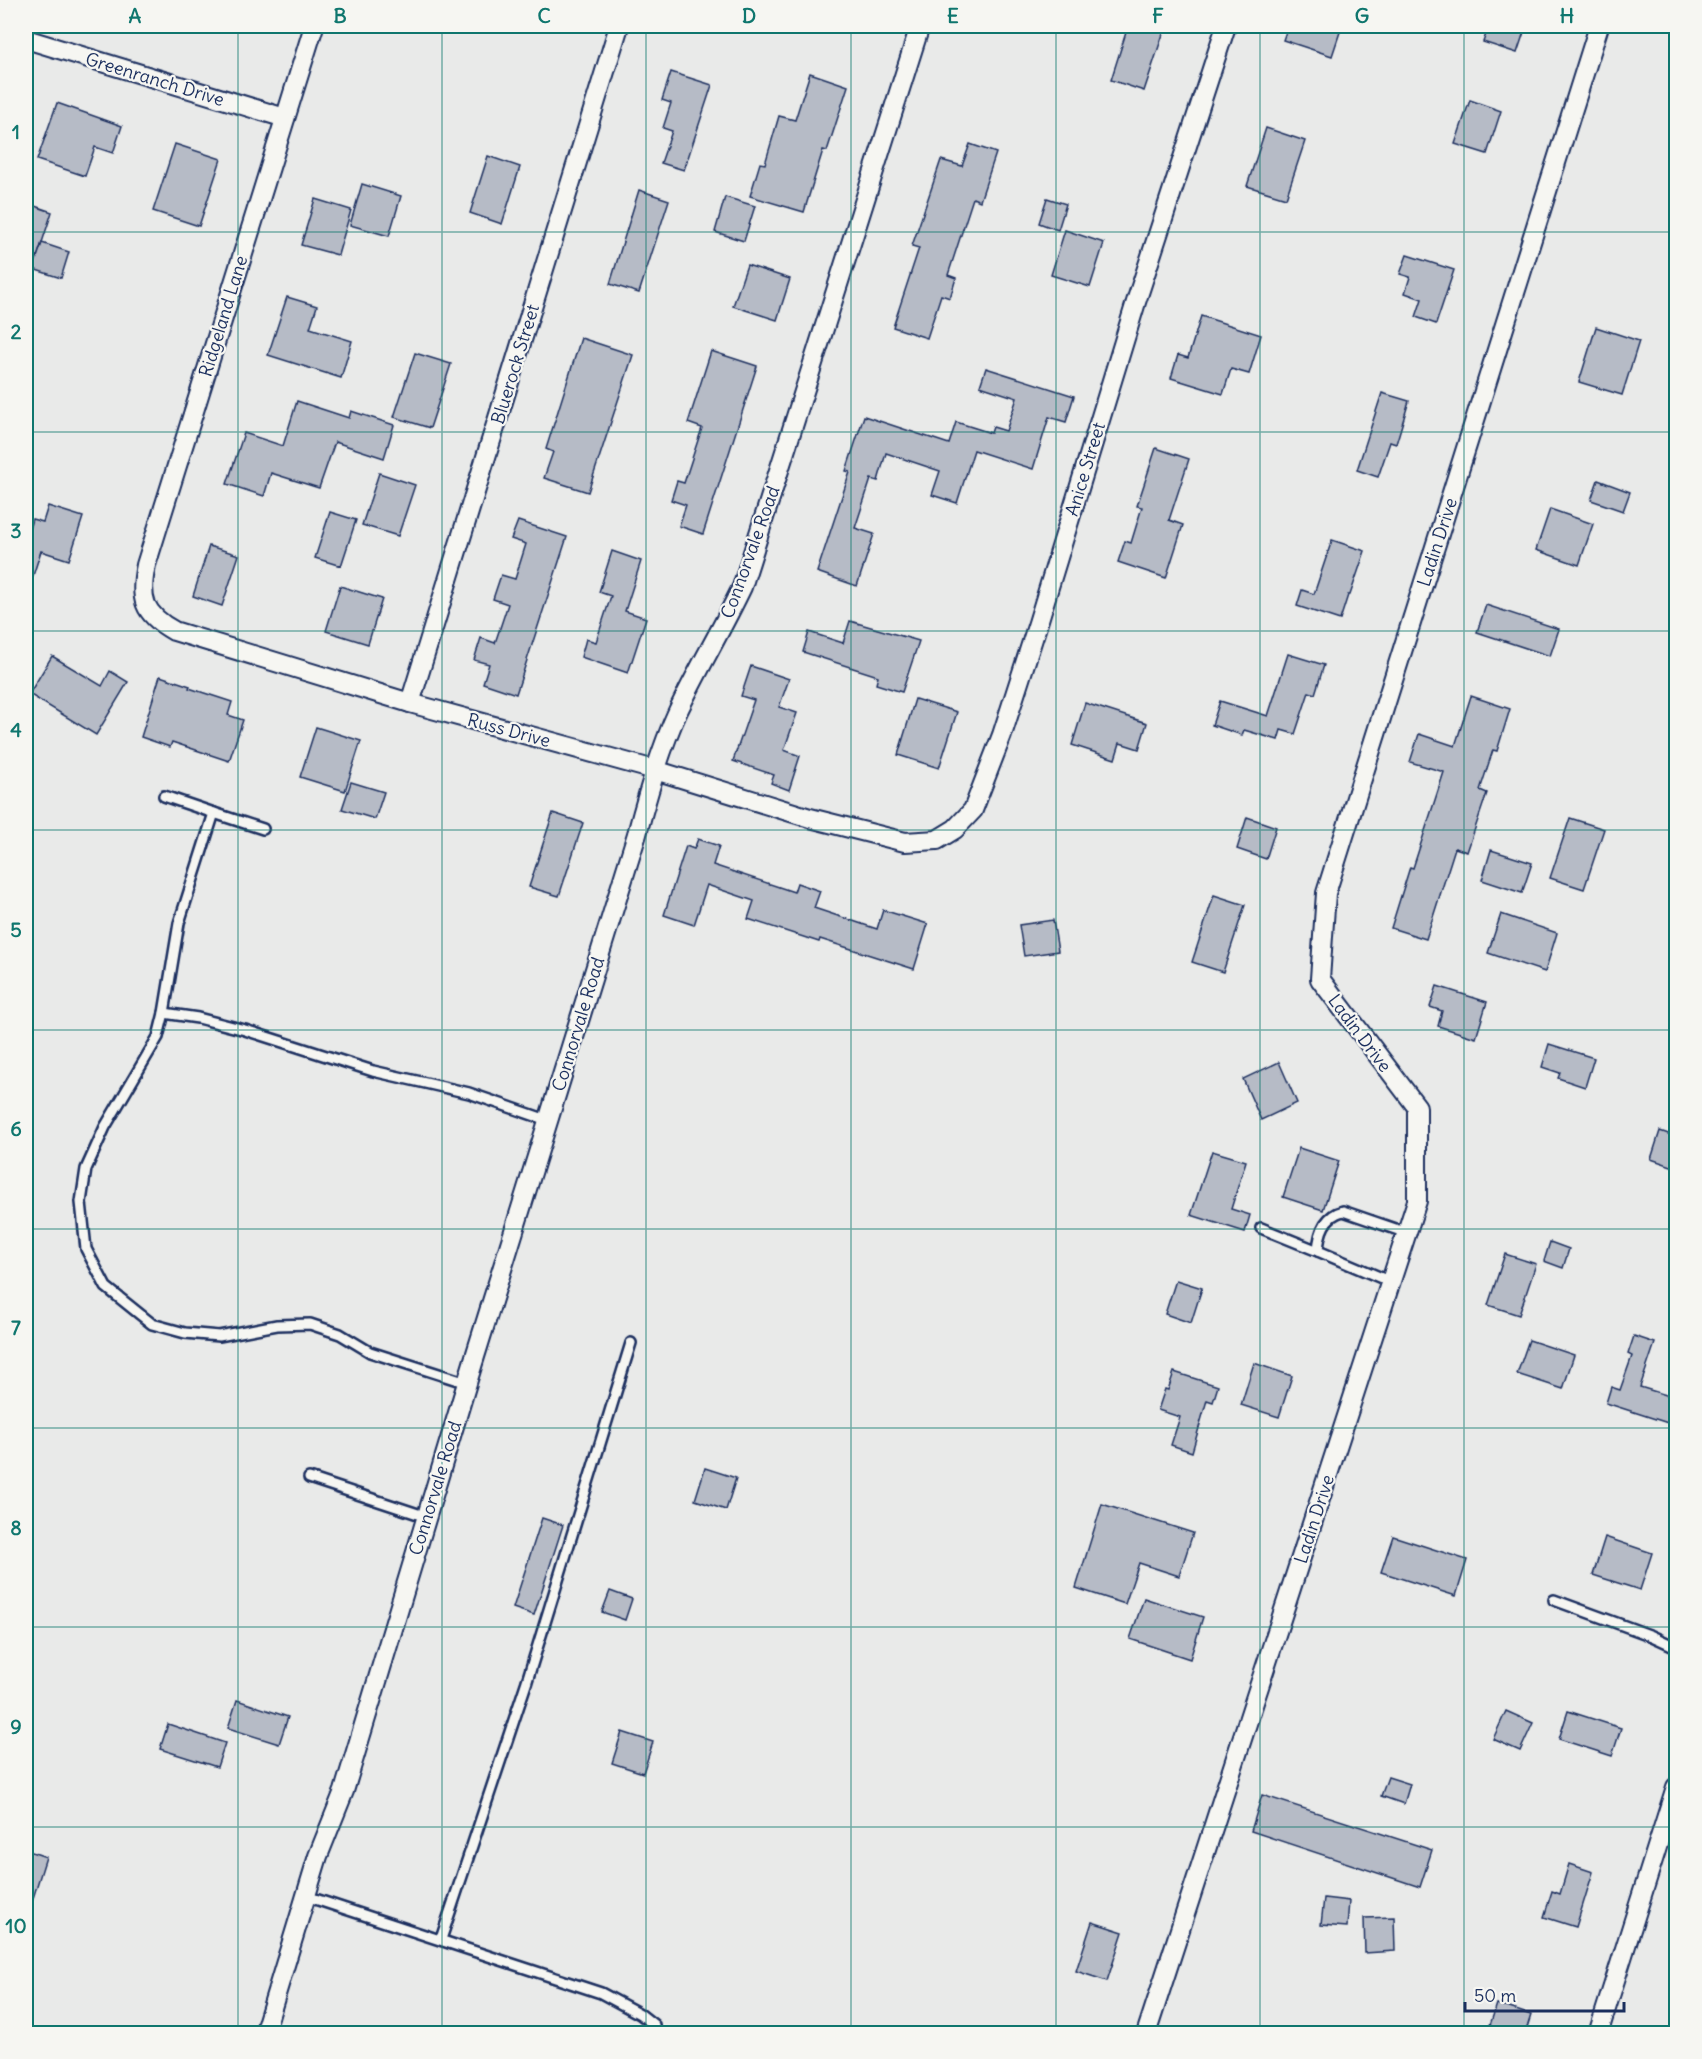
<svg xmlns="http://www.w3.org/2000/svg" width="1702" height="2059" font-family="Delius,sans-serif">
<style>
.building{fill:#b6bbc6;stroke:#1b2f5e;stroke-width:1.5}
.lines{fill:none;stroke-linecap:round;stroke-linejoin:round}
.service-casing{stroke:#1b2f5e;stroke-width:14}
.minor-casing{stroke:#1b2f5e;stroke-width:22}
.service{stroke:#f6f6f2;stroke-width:9}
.minor{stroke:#f6f6f2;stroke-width:18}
.grid{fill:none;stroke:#0f766e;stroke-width:1.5;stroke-opacity:0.55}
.labels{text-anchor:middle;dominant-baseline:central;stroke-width:4.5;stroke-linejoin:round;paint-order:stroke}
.street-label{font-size:18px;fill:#1b2f5e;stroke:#f6f6f2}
.neatline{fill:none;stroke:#0f766e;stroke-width:2}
.grid-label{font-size:20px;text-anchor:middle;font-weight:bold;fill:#0f766e}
</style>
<rect width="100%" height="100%" fill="#e9eae9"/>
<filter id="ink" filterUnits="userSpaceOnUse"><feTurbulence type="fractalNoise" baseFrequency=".0167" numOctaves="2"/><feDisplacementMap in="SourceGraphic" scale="12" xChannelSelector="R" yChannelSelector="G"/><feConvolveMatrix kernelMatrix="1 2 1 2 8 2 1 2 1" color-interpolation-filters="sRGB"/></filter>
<g filter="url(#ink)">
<g class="building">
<polygon points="1128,26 1147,26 1164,31 1144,91 1111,80"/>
<polygon points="1288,26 1342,26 1332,56 1283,40"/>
<polygon points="1489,26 1526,26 1517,53 1483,42"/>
<polygon points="671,72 712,85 684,170 661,163 672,131 663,128 671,103 662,100"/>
<polygon points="810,73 848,86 827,151 823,150 804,212 750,196 760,163 765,164 779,116 795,120"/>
<polygon points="1470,100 1501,111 1487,154 1455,144"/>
<polygon points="57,103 122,126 113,153 95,147 85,176 37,160"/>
<polygon points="1266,128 1305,141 1286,198 1247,186"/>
<polygon points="175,144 221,159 199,226 153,211"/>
<polygon points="970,144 996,153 980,201 973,198 948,275 956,278 950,298 941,295 927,338 893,327 919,248 912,246 941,160 962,166"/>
<polygon points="488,156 520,167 502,224 470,213"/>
<polygon points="362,184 401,196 389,236 350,225"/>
<polygon points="639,190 669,200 639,293 610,284"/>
<polygon points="725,197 755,206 744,241 715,232"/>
<polygon points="1047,198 1066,204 1058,230 1039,223"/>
<polygon points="315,199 351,210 338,255 301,245"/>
<polygon points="26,203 52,212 29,282 26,282"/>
<polygon points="1065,230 1104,243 1090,287 1051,275"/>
<polygon points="42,243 69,252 61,278 33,269"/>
<polygon points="1407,255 1454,270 1436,324 1416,317 1422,299 1405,293 1410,277 1400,274"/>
<polygon points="747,265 790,279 777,320 733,306"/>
<polygon points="287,297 317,306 310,328 352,341 341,378 268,355"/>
<polygon points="1201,316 1261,335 1249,374 1231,369 1223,394 1171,378 1178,355 1188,358"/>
<polygon points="1596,327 1639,341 1622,395 1579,382"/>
<polygon points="581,338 633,355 588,492 544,478 553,452 546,449"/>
<polygon points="711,351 757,366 703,534 679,526 686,505 671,500 677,481 684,483 702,428 688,423"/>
<polygon points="415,353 451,364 430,428 394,417"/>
<polygon points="986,368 1074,396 1066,422 1049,417 1033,469 974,450 957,503 932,495 940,471 886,453 878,481 871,479 855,528 874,534 857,586 817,572 850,472 846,471 864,416 949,444 956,422 991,433 993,427 1006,431 1017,398 980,386"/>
<polygon points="1382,393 1409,401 1396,444 1390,442 1378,477 1357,470"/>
<polygon points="297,401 349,418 351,411 394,425 384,458 335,442 319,488 271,473 264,496 227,484 244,433 283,446"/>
<polygon points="1156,448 1189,459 1169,520 1183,525 1166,578 1118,562 1125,541 1131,543 1142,507 1137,506"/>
<polygon points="379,473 415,485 398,536 362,525"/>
<polygon points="1598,480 1630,492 1623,511 1591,500"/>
<polygon points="48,506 83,517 69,560 41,551 29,588 26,588 26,540 32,519 43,522"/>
<polygon points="1550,509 1593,524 1579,565 1536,550"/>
<polygon points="330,512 356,520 341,566 315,558"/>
<polygon points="518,521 567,537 516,694 483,683 489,664 474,660 481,638 495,643 508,604 493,599 501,575 515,579 526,544 511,539"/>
<polygon points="1332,540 1365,551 1350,595 1348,595 1340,620 1297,606 1302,590 1314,594"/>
<polygon points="209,546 239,555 222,606 193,596"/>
<polygon points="612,551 641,561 625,611 646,618 628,673 581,657 586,639 596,642 611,596 599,592"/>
<polygon points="340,586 382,599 368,644 326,631"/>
<polygon points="1486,605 1559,629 1550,656 1477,632"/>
<polygon points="850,621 919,641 902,692 876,684 878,676 803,652 809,632 843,643"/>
<polygon points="1288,654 1324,665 1315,694 1309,692 1295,734 1281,730 1278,740 1244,730 1242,735 1212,725 1220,701 1268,716"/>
<polygon points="52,656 102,686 110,671 128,682 96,735 29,694"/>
<polygon points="751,666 789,679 779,707 797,713 784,750 800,756 789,790 771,783 774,775 733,761 754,700 741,696"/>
<polygon points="160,676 190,686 189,688 232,702 228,715 243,720 229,761 172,742 170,747 141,737"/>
<polygon points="1471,696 1510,709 1497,751 1493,750 1480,790 1487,793 1467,852 1455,848 1426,939 1391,928 1410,867 1413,868 1444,772 1410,762 1419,734 1455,746"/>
<polygon points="915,699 957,712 939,768 898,755"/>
<polygon points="1085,703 1147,723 1139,749 1120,743 1115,759 1072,745"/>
<polygon points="316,727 361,741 345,791 300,777"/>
<polygon points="351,782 384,792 375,819 342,809"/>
<polygon points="553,813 583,823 559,896 529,887"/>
<polygon points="1247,817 1276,827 1266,859 1237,849"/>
<polygon points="1570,818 1604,829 1584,889 1550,878"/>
<polygon points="698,839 719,846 713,865 794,892 797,883 820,891 814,908 877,929 883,910 928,924 914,969 820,939 819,942 748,919 754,901 707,885 694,925 664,915 686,846 694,849"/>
<polygon points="1491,850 1532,863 1522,893 1482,880"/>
<polygon points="1214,895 1245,905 1223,972 1192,962"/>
<polygon points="1501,914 1557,933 1545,972 1488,953"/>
<polygon points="1053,920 1058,951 1024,956 1019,925"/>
<polygon points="1437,986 1487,1002 1476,1038 1438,1026 1442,1011 1430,1007"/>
<polygon points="1549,1044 1594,1058 1585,1087 1558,1078 1560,1073 1542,1067"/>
<polygon points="1279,1062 1297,1103 1261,1120 1243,1079"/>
<polygon points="1660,1131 1677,1137 1677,1168 1651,1159"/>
<polygon points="1299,1148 1339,1161 1323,1210 1283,1197"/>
<polygon points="1212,1151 1246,1161 1231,1209 1250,1215 1245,1232 1191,1215"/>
<polygon points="1550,1242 1569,1249 1563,1268 1544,1261"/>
<polygon points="1505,1254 1536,1264 1519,1315 1488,1305"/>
<polygon points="1176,1280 1202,1288 1191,1323 1165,1314"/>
<polygon points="1634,1336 1655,1343 1640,1387 1676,1398 1668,1423 1606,1403 1611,1387 1620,1390 1632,1356 1628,1354"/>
<polygon points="1529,1340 1574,1355 1563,1389 1517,1374"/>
<polygon points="1254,1363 1292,1376 1279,1417 1241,1405"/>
<polygon points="1174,1372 1218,1386 1213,1402 1207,1400 1192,1452 1171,1445 1180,1417 1158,1410 1165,1389 1168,1390"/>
<polygon points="705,1468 736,1478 726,1510 695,1500"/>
<polygon points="1102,1504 1193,1533 1179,1576 1139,1563 1125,1604 1076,1588"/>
<polygon points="542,1518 563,1525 534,1615 513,1608"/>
<polygon points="1393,1536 1467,1560 1456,1596 1381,1572"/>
<polygon points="1605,1537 1652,1553 1640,1590 1593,1575"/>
<polygon points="610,1591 632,1599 625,1620 602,1612"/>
<polygon points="1144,1598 1203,1617 1190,1659 1130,1639"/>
<polygon points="237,1700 288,1717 279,1744 228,1728"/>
<polygon points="1506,1711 1533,1723 1520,1751 1493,1739"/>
<polygon points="1568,1711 1621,1728 1612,1756 1559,1739"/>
<polygon points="168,1724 225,1743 217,1767 160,1749"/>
<polygon points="622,1732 653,1742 643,1773 612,1763"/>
<polygon points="1388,1777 1410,1784 1404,1804 1381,1796"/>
<polygon points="1262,1795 1432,1850 1420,1887 1251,1831"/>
<polygon points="26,1850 46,1857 29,1911 26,1910"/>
<polygon points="1569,1864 1593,1872 1576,1927 1544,1917 1552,1891 1560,1894"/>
<polygon points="1324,1898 1349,1901 1347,1927 1321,1925"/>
<polygon points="1394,1917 1395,1951 1365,1953 1364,1918"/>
<polygon points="1092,1922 1123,1932 1107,1981 1076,1971"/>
<polygon points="1497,2004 1531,2015 1525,2034 1487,2034"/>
</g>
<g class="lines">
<defs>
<g id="service">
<polyline points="164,796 214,813 179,923 164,1013 158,1037 105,1127 86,1169 81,1202 86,1249 106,1287 152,1324 185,1333 219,1336 277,1325 310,1324 340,1334 370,1352 467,1383"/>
<polyline points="214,813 263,829"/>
<polyline points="164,1013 198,1018 245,1030 373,1071 469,1093 547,1120"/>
<polyline points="1261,1228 1318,1251"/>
<path d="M 1391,1282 L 1318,1251 C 1319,1233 1324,1216 1343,1211 L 1407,1233"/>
<polyline points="309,1478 427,1517"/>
<polyline points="1554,1600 1652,1636 1676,1647"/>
<polyline points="306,1896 601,1993 640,2014 654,2025 655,2034"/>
<polyline points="441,1939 527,1681 631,1343"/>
</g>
<g id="minor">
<path d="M 314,26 L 146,565 C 139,598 143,614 174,631 L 410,703 L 655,770 L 810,818 L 905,842 L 937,840 L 955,829 L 973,810 L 1002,735 L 1038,623 L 1136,302 L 1226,26"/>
<polyline points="26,39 285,118"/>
<polyline points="410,703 619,26"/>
<path d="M 264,2034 L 318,1856 L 344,1791 L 473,1363 L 637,834 C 648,792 660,750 678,711 C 698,669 722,629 742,587 L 920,26"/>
<polyline points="1146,2034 1417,1201 1417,1107 1320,979 1326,893 1599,26"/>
<polyline points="1598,2034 1676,1787"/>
</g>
</defs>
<use href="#service" class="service-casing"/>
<use href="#minor" class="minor-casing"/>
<use href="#service" class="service"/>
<use href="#minor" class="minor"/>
</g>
</g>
<path class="grid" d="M 238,26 L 238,2034M 442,26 L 442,2034M 646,26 L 646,2034M 851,26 L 851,2034M 1056,26 L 1056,2034M 1260,26 L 1260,2034M 1464,26 L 1464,2034M 26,232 L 1676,232M 26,432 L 1676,432M 26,631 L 1676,631M 26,830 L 1676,830M 26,1030 L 1676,1030M 26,1229 L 1676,1229M 26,1428 L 1676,1428M 26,1627 L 1676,1627M 26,1827 L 1676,1827"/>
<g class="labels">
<g class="street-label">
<text transform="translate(155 79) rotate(17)">Greenranch Drive</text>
<text transform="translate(223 316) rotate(-73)">Ridgeland Lane</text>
<text transform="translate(515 364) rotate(-73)">Bluerock Street</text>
<text transform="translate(1085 469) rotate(-73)">Anice Street</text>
<text transform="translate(1437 542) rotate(-72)">Ladin Drive</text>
<text transform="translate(750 552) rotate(-70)">Connorvale Road</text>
<text transform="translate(509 730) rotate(15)">Russ Drive</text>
<text transform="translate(578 1024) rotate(-73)">Connorvale Road</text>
<text transform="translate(1360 1033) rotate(53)">Ladin Drive</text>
<text transform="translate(435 1488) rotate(-73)">Connorvale Road</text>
<text transform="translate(1314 1519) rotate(-72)">Ladin Drive</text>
</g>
</g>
<rect width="1702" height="2059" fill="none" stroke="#f6f6f2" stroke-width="66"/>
<path d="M1465 2002v9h159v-9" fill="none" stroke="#1b2f5e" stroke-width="3"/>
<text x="1474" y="2002" font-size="18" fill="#1b2f5e" stroke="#f6f6f2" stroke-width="4.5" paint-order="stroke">50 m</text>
<rect x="33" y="33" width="1636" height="1993" class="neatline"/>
<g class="grid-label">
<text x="135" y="23">A</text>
<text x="340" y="23">B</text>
<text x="544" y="23">C</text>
<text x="749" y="23">D</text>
<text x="953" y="23">E</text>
<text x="1158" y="23">F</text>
<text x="1362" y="23">G</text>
<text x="1567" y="23">H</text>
<text x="16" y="139">1</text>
<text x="16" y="339">2</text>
<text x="16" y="538">3</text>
<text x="16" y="737">4</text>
<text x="16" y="937">5</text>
<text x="16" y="1136">6</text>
<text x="16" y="1335">7</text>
<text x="16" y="1535">8</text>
<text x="16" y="1734">9</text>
<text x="16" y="1933">10</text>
</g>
</svg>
